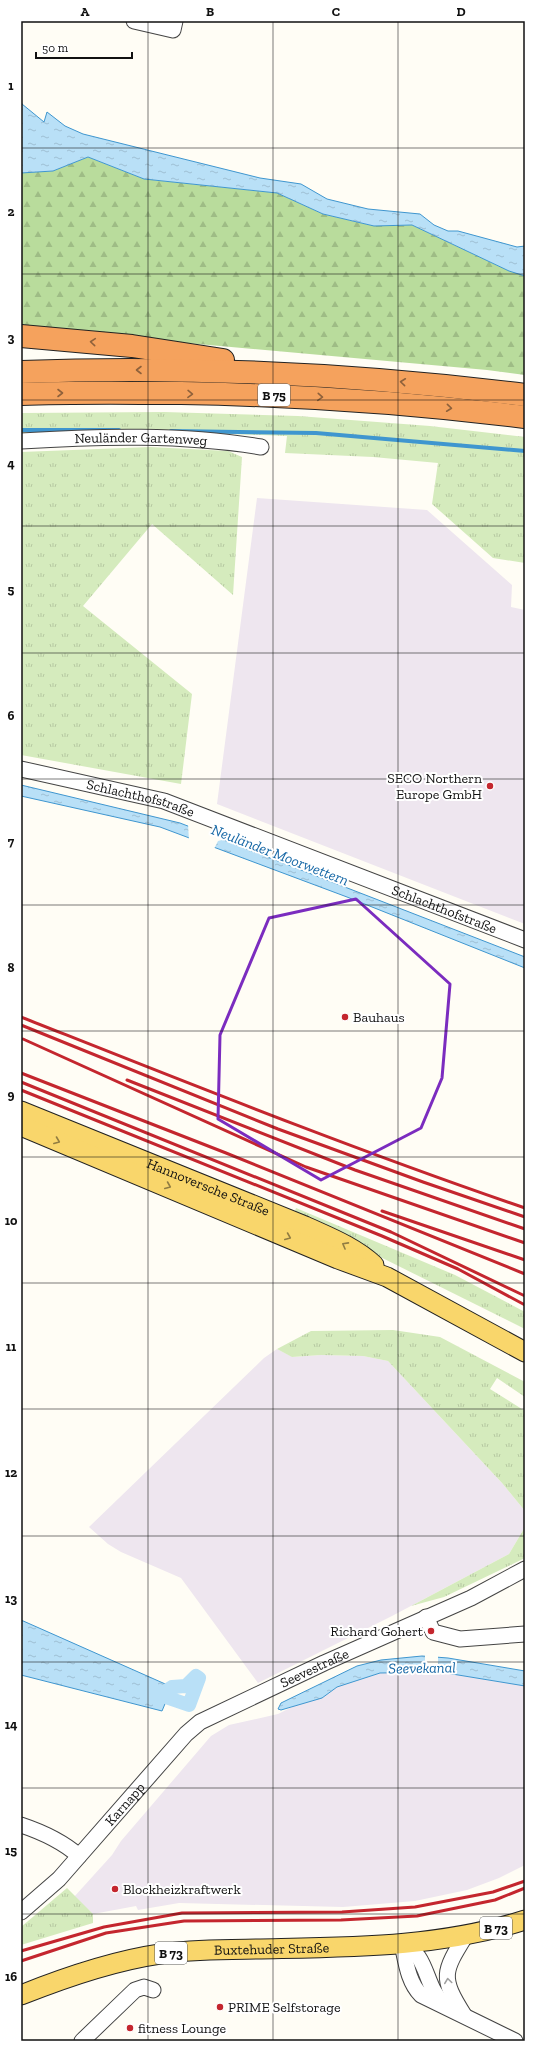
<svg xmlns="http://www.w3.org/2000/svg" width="546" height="2062" font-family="'Zilla Slab',serif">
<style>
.industrial{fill:#eee6ef}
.grass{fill:url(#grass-tufts)}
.forest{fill:url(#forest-firs)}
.water{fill:url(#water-ripples);stroke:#3f96cf}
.pier{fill:#fffdf5}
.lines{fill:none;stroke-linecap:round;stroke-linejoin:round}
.stream{stroke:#3f96cf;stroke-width:4}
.canal{stroke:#b9e0f7;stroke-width:14}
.minor-casing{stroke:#444;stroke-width:17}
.major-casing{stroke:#222;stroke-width:21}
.highway-casing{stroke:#222;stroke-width:24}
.minor{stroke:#fff;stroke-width:15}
.major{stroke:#f9d66b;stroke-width:19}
.highway{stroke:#f5a25d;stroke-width:22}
.rail{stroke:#c4262e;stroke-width:3}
.oneway{stroke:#8e613b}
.oneway2{stroke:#917d42}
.oneway3{stroke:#a0a0a0}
.marked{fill:none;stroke:#7b2cbf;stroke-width:3;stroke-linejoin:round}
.grid{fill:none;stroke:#111;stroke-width:1;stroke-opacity:0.55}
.poi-dot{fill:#c4262e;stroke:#fff;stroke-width:1.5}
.labels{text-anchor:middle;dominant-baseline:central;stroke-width:4;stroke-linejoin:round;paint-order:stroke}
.shield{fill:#fff;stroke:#585858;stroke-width:1}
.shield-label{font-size:13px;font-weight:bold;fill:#111}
.street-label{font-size:14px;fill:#111;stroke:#fff}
.poi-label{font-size:14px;fill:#111;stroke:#fff;text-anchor:start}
.water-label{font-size:15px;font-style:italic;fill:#1768a6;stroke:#fff}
.neatline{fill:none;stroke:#111;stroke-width:1.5}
.grid-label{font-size:13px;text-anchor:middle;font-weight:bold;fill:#111}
</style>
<defs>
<pattern id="grass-tufts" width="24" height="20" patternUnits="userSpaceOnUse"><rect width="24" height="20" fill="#d5ebbd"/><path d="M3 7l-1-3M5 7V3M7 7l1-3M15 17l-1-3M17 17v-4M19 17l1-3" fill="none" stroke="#b6c8a1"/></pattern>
<pattern id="forest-firs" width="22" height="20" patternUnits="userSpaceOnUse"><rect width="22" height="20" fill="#b9dc9c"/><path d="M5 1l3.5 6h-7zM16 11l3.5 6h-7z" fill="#9ebc85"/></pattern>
<pattern id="water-ripples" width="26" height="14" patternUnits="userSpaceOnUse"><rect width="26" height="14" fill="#b9e0f7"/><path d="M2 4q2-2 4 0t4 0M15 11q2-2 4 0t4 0" fill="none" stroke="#9ebfd3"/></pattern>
</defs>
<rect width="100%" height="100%" fill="#fffdf5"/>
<g class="industrial">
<polygon points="257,498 427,510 512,585 511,607 525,610 525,924 217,804"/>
<polygon points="277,1349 293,1357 321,1355 363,1356 388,1361 502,1483 525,1511 525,1527 509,1554 392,1616 258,1683 181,1578 121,1552 108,1544 89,1527 264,1358"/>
<polygon points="440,1672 525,1686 525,1865 499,1878 467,1890 415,1901 343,1907 179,1903 138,1910 136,1906 93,1914 74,1897 112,1855 121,1841 211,1736 229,1725 278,1714 294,1706 322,1698 337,1687 380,1673"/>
</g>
<g class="grass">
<polygon points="164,412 298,416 430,426 525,437 525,563 493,558 432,504 438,463 373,457 285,453 287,436 200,433 21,435 21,413"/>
<polygon points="150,447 228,451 242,457 233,595 152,524 83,606 192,694 181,784 21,755 21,452"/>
<polygon points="296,1208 455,1275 525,1312 525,1329 294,1214"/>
<polygon points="393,1330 440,1337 525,1382 525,1397 497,1378 490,1389 525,1411 525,1511 502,1483 388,1361 363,1356 321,1355 292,1357 277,1349 311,1331"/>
<polygon points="525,1527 525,1558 444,1597 411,1606 509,1554"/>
<polygon points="67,1888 93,1914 93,1923 21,1945 21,1927"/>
</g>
<polygon class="forest" points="88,157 144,179 277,193 323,214 374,226 412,225 509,271 525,276 525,375 487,370 21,328 21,173 53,171"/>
<g class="water">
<polygon points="21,102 22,104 44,122 47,112 65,126 83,134 260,178 301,184 327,199 368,209 420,214 434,225 448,231 458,231 517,247 525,246 525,276 509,271 412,225 374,226 323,214 277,193 144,179 88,157 53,171 21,173"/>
<polygon points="21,785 180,823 525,957 525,968 347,897 176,833 160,827 21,796"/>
<polygon points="21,1620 172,1687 162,1711 21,1675"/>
<polygon points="422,1656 448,1658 525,1671 525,1686 440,1672 380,1673 337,1687 322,1698 281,1710 278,1709 281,1703 357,1666 381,1660"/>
</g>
<g class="pier">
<polygon points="188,824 226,839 218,841 214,849 189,840"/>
<polygon points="425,1655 438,1656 438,1674 425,1675"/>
</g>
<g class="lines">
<g class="stream">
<polyline points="21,430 119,430"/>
<polyline points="171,431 316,433 525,451"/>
</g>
<polyline class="canal" points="151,1692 189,1705 199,1678 196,1676 186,1686 172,1687 160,1695"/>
<defs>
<g id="minor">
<polyline points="134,21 173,30 175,21"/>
<path id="s1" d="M 21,441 C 99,436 184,434 261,447"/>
<path id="s2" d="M 21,769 L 164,801 L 525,940"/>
<polyline points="426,1617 433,1632 460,1639 525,1634"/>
<path d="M 21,1825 C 42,1832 62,1841 79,1856"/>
<path id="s3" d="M 21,1912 L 59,1879 L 186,1734 L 200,1722 L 324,1663 L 471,1598 L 525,1569"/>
<path d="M 402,1944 C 406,1962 408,1982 421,1995 L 515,2041"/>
<path d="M 402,1944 C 429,1954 424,1987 444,2004"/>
<path d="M 464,2015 C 440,1977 443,1972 466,1935"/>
<polyline points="82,2041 135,1990 144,1987 153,1990"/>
</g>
<g id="major">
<path id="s4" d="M 21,1111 L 305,1226 C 329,1237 355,1247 374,1265"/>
<polyline points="21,1126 338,1259 387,1277 525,1352"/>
<path id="s5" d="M 21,1995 C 66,1977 112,1961 160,1954 C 192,1949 224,1950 256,1949 C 347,1947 438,1948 525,1920"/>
</g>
<g id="highway">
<polyline points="21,336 132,346 223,360"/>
<path d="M 21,372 C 189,366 358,374 525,395"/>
<path d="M 21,394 C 74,392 128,393 181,393 C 297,395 411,403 525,417"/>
</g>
</defs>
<use href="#minor" class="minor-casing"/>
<use href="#major" class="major-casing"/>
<use href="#highway" class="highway-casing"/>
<use href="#minor" class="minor"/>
<use href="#major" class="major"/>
<use href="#highway" class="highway"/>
<g class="rail">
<path d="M 21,1017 C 188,1083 355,1150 525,1208"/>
<polyline points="21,1025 278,1129 423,1182 525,1217"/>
<polyline points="23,1039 306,1167 525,1243"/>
<polyline points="21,1073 226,1153 525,1274"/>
<polyline points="127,1080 355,1170 525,1229"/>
<polyline points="21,1082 391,1232 525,1296"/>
<polyline points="21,1090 382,1236 458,1269 525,1305"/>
<polyline points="382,1211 525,1260"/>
<polyline points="21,1951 104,1927 182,1913 342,1912 415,1907 493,1892 525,1881"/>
<polyline points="21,1961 106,1933 184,1921 341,1920 417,1916 495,1900 525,1888"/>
</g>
</g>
<defs><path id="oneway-chevron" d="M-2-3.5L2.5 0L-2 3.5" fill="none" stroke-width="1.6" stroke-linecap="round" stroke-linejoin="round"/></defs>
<g class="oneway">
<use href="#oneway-chevron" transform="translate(93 342) rotate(-175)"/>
<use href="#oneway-chevron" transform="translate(139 370) rotate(-180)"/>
<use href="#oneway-chevron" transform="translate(403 382) rotate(-174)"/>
<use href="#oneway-chevron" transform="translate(60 393)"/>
<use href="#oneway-chevron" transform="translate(190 394) rotate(1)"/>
<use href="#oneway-chevron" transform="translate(320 397) rotate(4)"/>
<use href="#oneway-chevron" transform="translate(449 408) rotate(6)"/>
</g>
<g class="oneway2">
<use href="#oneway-chevron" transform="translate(57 1141) rotate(22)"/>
<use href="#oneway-chevron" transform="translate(168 1186) rotate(23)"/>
<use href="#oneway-chevron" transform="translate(288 1237) rotate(23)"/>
<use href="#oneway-chevron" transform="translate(345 1245) rotate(-151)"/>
</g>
<use class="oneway3" href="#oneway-chevron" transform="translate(448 1981) rotate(-98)"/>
<path class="marked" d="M 356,899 L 450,984 L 442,1078 L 421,1128 L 321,1180 L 218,1119 L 220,1035 L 269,918 Z"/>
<path class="grid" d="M 148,21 L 148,2041M 273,21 L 273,2041M 398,21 L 398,2041M 21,148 L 525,148M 21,274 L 525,274M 21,400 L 525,400M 21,526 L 525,526M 21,653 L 525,653M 21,779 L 525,779M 21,905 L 525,905M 21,1031 L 525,1031M 21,1157 L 525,1157M 21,1283 L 525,1283M 21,1409 L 525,1409M 21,1536 L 525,1536M 21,1662 L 525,1662M 21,1788 L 525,1788M 21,1914 L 525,1914"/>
<g class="poi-dot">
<circle cx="490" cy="786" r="4"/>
<circle cx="345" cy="1017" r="4"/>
<circle cx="431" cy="1631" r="4"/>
<circle cx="115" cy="1889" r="4"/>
<circle cx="220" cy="2007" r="4"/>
<circle cx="130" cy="2028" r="4"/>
</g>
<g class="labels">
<g class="shield">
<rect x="258" y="384" width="32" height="22" rx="3"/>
<rect x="480" y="1917" width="32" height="22" rx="3"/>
<rect x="155" y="1942" width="32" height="22" rx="3"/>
</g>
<g class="shield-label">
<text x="274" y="395">B 75</text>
<text x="496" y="1928">B 73</text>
<text x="171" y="1953">B 73</text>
</g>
<g class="street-label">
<text stroke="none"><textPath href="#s1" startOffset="120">Neuländer Gartenweg</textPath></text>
<text stroke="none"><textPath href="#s2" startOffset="123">Schlachthofstraße</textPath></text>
<text stroke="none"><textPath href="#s2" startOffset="447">Schlachthofstraße</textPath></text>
<text stroke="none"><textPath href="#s4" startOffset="202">Hannoversche Straße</textPath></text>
<text stroke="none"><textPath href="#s3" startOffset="388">Seevestraße</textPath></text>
<text stroke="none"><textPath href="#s3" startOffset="150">Karnapp</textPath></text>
<text stroke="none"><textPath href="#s5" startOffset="257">Buxtehuder Straße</textPath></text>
</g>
<g class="poi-label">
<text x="482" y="778" text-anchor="end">SECO Northern<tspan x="482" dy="16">Europe GmbH</tspan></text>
<text x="353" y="1017">Bauhaus</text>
<text x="423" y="1631" text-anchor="end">Richard Gohert</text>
<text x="123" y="1889">Blockheizkraftwerk</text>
<text x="228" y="2007">PRIME Selfstorage</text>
<text x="138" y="2028">fitness Lounge</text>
</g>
<g class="water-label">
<text transform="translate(280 855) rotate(21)">Neuländer Moorwettern</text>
<text transform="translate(422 1668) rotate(-1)">Seevekanal</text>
</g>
</g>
<rect width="546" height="2062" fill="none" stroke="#ffffff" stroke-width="44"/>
<path d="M36 52v6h96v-6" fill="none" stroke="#111111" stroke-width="2"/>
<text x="42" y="52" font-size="12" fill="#111111" stroke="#ffffff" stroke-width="3" paint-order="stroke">50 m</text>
<rect x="22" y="22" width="502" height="2018" class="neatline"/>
<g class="grid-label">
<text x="85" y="16">A</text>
<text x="210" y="16">B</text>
<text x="336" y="16">C</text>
<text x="461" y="16">D</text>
<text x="11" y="90">1</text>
<text x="11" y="216">2</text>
<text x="11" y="342">3</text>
<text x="11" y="468">4</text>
<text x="11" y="594">5</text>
<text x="11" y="720">6</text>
<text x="11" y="846">7</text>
<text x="11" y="972">8</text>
<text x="11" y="1099">9</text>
<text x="11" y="1225">10</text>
<text x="11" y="1351">11</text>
<text x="11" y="1477">12</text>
<text x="11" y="1603">13</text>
<text x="11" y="1729">14</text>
<text x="11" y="1855">15</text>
<text x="11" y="1981">16</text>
</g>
</svg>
